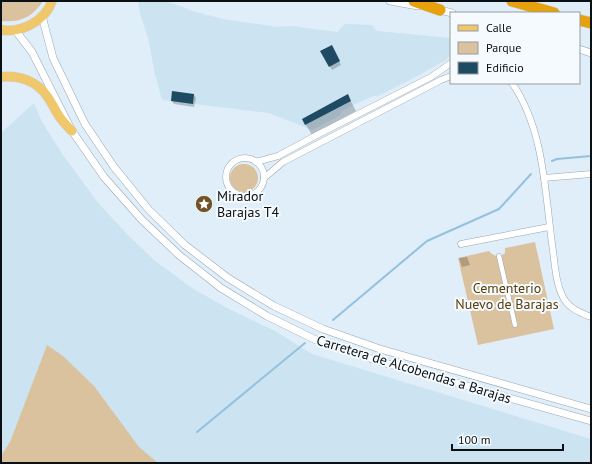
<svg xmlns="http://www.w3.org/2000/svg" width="592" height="464" font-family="'PT Sans',sans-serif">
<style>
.built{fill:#cce3f1}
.green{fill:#dbc29e}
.shadow{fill:#0003}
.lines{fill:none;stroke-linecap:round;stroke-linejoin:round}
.stream{stroke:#93c1df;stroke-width:2}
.building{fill:#1e4a63}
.pedestrian-casing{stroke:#97a6b0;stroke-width:5.5}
.minor-casing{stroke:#97a6b0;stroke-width:7}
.tertiary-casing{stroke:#97a6b0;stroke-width:8}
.primary-casing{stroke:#cecfd0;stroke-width:10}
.motorway-casing{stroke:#cecfd0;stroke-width:12}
.pedestrian{stroke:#fff;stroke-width:4.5}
.minor{stroke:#fff;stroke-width:6}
.tertiary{stroke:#fff;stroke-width:7}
.primary{stroke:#f1c76c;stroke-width:9}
.motorway{stroke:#e7a10a;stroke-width:11}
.labels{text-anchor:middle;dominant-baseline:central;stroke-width:4;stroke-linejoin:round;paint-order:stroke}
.poi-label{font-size:14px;fill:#0a1013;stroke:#f4fafe;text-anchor:start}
.park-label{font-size:14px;fill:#5b3f0a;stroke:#f4fafe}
.street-label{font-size:14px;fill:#0a1013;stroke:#f4fafe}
</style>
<rect width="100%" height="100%" fill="#dfeef9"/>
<g class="built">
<polygon points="138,1 166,1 196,12 223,19 277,27 291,26 337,32 345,24 372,25 377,31 451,38 451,54 446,60 410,80 378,96 374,96 360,102 342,111 339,116 312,130 269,113 162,100 155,74 148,38 140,14"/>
<polygon points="34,103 42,122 63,155 99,204 129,236 154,260 192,288 227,308 275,331 312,354 591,439 591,463 1,463 1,137 2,132"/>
</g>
<g class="green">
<path d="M 1,1 L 43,1 C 33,17 20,23 1,21 Z"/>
<circle cx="244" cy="178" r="14"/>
<path d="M 535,242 L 554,329 L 478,345 L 458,258 L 489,251 C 493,256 499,258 505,253 L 505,248 Z"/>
<polygon points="47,345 63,356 94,386 139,447 158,463 1,463 1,456 10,442"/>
</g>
<g class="shadow">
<polygon points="332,46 341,65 332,70 322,51"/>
<polygon points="194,95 196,98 194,107 174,104 172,101"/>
<polygon points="348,96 356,111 312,135 303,120"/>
<polygon points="467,257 470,265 462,267 459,258"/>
</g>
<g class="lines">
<g class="stream">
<polyline points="552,161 557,159 591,156"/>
<polyline points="333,320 427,241 499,209 531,174"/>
<polyline points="197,432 305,343"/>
</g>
</g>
<g class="building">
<polygon points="332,45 340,61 329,67 320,51"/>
<polygon points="172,91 194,94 193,104 171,101"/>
<polygon points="348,94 351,101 305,125 302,119"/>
</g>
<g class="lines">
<defs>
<polyline id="pedestrian" points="499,256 515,325"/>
<g id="minor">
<path d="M 512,83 C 545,130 545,196 553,251 C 555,266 556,285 564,299 C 570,309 581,313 591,317"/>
<circle cx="245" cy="177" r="19"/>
<polyline points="256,162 278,156 315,136 431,77 451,63"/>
<polyline points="264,178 283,162 441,80 451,76"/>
<polyline points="544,178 591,174"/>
<polyline points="461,244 549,227"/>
</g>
<g id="tertiary">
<polyline points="390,1 418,6"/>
<polyline points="436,9 452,13"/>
<polyline points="42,16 53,58 85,124 114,167 149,210 185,245 228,278 274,306 323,329 380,349 591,409"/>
<polyline points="15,30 32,52 72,131 104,177 142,220 179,255 221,288 267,316 316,340 378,361 591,421"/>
<polyline points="579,49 591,53"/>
</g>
<g id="primary">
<path d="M 1,30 C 22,33 45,21 52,1"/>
<path d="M 1,77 C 19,75 37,81 47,96 C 53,104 56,113 62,120 C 65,124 69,128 72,131"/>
</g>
<g id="motorway">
<polyline points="414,1 440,10"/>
<polyline points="512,1 554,13"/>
<polyline points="579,20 591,23"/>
</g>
</defs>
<use href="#pedestrian" class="pedestrian-casing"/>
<use href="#minor" class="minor-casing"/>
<use href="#tertiary" class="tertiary-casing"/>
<use href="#primary" class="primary-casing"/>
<use href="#motorway" class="motorway-casing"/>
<use href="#pedestrian" class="pedestrian"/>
<use href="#minor" class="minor"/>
<use href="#tertiary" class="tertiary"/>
<use href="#primary" class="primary"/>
<use href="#motorway" class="motorway"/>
</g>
<defs>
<symbol id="sight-disc" viewBox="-11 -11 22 22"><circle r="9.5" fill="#6f5325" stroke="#f4fafe"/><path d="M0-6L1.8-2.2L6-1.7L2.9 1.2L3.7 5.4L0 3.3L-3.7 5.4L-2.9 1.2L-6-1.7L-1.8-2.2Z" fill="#fff"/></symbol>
</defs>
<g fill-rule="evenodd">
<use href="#sight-disc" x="194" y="194" width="20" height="20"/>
</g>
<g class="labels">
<g class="poi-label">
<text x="217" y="196">Mirador<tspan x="217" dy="16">Barajas T4</tspan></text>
</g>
<g class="park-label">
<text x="507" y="288">Cementerio<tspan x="507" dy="16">Nuevo de Barajas</tspan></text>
</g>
<g class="street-label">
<text transform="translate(414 369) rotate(17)">Carretera de Alcobendas a Barajas</text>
</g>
</g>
<rect width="592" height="464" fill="none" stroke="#0a1013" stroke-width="4"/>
<rect x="450" y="12" width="130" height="72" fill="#f4fafe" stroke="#969ca0"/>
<rect x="458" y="25" width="20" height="6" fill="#f1c76c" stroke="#969ca0"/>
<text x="486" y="32" font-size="12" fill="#0a1013">Calle</text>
<rect x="458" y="42" width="20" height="12" fill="#dbc29e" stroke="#969ca0"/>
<text x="486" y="52" font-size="12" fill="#0a1013">Parque</text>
<rect x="458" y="62" width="20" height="12" fill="#1e4a63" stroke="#969ca0"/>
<text x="486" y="72" font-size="12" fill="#0a1013">Edificio</text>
<path d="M452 444v6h111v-6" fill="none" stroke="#0a1013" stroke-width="2"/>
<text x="458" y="444" font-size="12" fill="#0a1013" stroke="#f4fafe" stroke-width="3" paint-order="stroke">100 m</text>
</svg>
